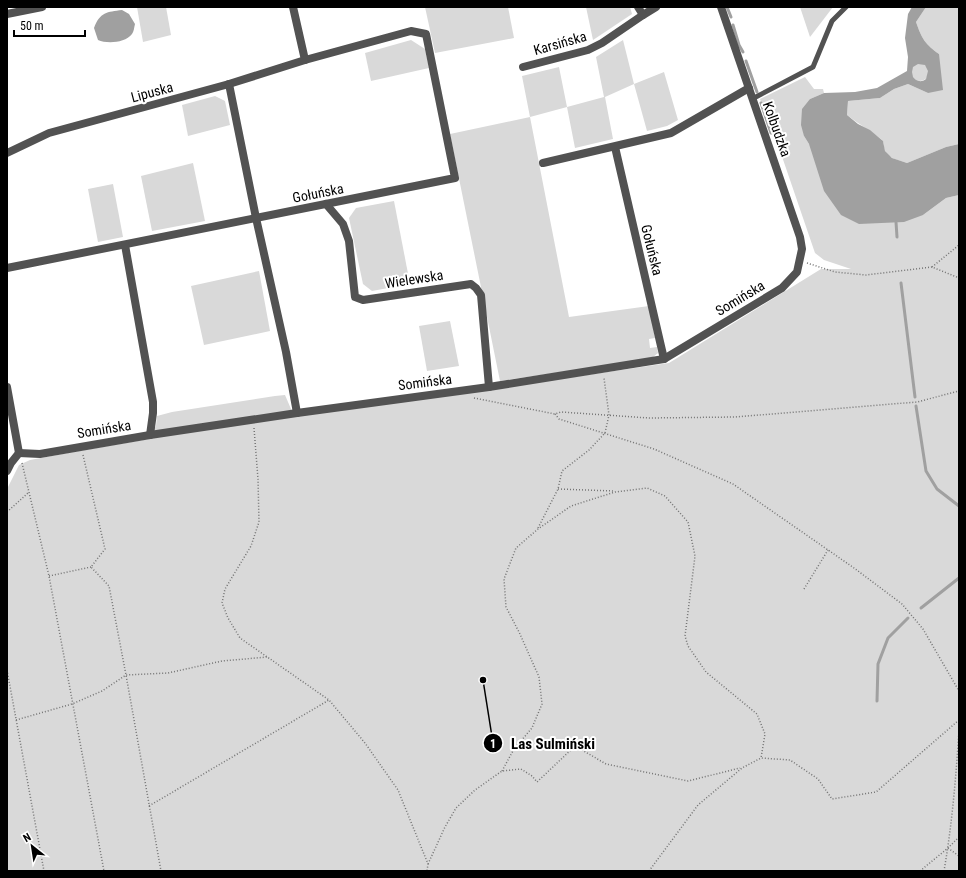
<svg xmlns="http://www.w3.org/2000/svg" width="966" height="878" font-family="'Roboto Condensed',sans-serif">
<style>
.green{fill:#d9d9d9}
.water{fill:#a0a0a0;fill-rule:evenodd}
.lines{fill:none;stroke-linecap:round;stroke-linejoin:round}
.stream{stroke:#a0a0a0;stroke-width:3}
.path{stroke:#747474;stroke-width:1.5;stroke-dasharray:1 2;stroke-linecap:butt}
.lane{stroke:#525252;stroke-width:5}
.street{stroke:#525252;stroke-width:8}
.labels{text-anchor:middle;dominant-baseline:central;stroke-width:4;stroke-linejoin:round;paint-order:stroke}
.street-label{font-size:14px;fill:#000;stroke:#fff}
.leader{fill:none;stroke:#000;stroke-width:1.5}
.callout-dot{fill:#000;stroke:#fff;stroke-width:1.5}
.mark-label{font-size:12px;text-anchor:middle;font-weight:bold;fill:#fff}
.callout-label{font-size:15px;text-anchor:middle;font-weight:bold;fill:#000;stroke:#fff;stroke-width:4;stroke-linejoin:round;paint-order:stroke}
</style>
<rect width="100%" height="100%" fill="#fff"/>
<g class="green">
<polygon points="137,7 166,7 171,35 143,42"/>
<polygon points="425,7 508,7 514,38 435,53"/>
<polygon points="586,7 630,7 632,14 593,40"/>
<polygon points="800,7 833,7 810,37"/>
<path d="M 926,7 L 959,7 L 959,144 L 946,147 L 907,163 C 899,160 889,159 885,151 C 883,146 885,143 881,139 C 870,130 858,124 847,115 L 848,101 L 880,98 L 894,89 L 908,84 L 928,93 L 939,54 C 925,44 922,39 916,22 Z"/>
<polygon points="411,40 425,49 429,68 371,81 365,53"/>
<polygon points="623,40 634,84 664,72 678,120 667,126 647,131 634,84 605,97 613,139 575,148 567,107 530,117 569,317 649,306 655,338 649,339 650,348 657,347 658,353 653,357 644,360 500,381 450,134 530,117 522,76 559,67 567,107 604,97 596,57"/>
<circle cx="920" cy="72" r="9"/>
<polygon points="805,77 814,89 823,89 824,93 810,99 804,136 809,144 923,215 946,198 959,195 959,871 7,871 7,489 19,465 30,460 79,451 149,439 156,426 157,416 172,412 275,396 285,395 294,416 443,396 669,363 821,269 851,269 824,260 815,253 776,139 775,135 773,135 760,99"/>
<polygon points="215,96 225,101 230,125 188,136 182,105"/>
<polygon points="193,163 205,221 152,231 141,176"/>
<polygon points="113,184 123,237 98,242 88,189"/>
<polygon points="394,201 410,284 372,291 363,284 349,218 356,208"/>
<polygon points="259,271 270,331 204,345 191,286"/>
<polygon points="450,321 459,366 427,371 419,326"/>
</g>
<g class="water">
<path d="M 912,7 L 926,7 L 916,22 C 922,39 925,44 939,54 L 943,90 L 928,93 L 908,84 L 894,89 L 880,98 L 848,101 L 847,115 L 858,124 L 870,130 L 883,141 L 885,151 L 892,158 L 907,163 L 946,147 L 959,144 L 959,195 L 946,198 L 923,215 L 904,222 L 859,224 L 841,215 L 824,191 L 809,144 L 804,136 L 801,125 L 802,109 L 810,99 L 824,93 L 855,92 L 877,88 L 907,71 L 908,57 L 905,38 L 908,14 ZM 918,64 L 925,65 L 928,71 L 926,79 C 921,83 916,81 913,77 L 912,72 L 913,67 Z"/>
<path d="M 122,10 L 129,14 L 135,24 C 134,28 134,31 132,34 C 125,43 107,44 98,40 L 94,28 C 100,12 107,12 122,10 Z"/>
</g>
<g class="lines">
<g class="stream">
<polyline points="727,7 731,17"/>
<polyline points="733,25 739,45 743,52"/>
<polyline points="746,61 757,92"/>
<polyline points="761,103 771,133 776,132"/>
<polyline points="896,222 897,237"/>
<polyline points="901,283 915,397"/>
<polyline points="916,406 926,471 937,489 959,506"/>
<polyline points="921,608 959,578"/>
<polyline points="877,701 878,664 888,638 908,618"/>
</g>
<g class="path">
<polyline points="807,263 835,272 866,275 932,267 959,278"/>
<polyline points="932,267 959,245"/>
<polyline points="474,398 555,414 561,412 649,418 735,417 917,402 959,391"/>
<polyline points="555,414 559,419 654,449 733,484 854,568 902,604 923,629 959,691"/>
<polyline points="254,428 258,479 259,522 251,546 225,589 222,603 228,618 240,638 329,700 365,743 398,790 428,864 427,871"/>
<polyline points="83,455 105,549 91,567 109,586 126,675 161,871"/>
<polyline points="22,463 49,576 104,871"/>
<polyline points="558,489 614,491"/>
<polyline points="7,512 29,492"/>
<polyline points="538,528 558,489 562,471 589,450 605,433 609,415 604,378"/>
<polyline points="49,576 91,567"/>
<polyline points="804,589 828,550"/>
<polyline points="7,670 44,871"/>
<polyline points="16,720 72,704 102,691 126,675 168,673 222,661 267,657"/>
<polyline points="502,771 514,749 532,728 542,704 539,677 520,634 506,607 504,579 516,548 538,529 571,506 615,492 647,488 665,496 688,522 695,556 685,636 688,646 706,672 757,714 765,734 761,758"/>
<polyline points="149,806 329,700"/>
<polyline points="948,848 959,856"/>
<polyline points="428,864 445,827 456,808 475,790 502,771 521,769 532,776 537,782 575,746 606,764 688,781 740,768"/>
<polyline points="649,871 698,805 742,768 761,758 790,760 818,779 832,799 876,792 959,720"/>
<polyline points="920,871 948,848 959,837"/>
<path d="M 944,871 C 952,825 956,777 959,730"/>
</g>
<polyline class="lane" points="752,99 813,67 832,21 846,7"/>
<g class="street">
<polyline points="293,7 305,60"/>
<polyline points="638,7 643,15 656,7"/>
<polyline points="7,14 42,7"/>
<polyline points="523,67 588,50 602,43 643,15"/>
<polyline points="229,84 256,218 286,352 297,413"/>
<polyline points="615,147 664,359"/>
<polyline points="7,153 49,133 229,84 305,60 411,31 426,34 455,178 7,268"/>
<polyline points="543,163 671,133 749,88"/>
<polyline points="326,204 343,224 349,241 355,297 363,300 471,284 476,288 481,295 489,387"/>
<polyline points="125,245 153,402 153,413 150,435"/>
<polyline points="7,387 19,453"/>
<polyline points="19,453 40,454 150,435 297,413 489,387 664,359 782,288 797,272 802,249 800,237 721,7"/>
<polyline points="7,471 11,463 19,453"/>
</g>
</g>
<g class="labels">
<g class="street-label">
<text transform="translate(560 43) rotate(-16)">Karsińska</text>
<text transform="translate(152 92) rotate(-15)">Lipuska</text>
<text transform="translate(777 129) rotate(70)">Kolbudzka</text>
<text transform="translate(318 193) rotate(-11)">Gołuńska</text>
<text transform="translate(652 250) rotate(76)">Gołuńska</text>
<text transform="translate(414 279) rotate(-9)">Wielewska</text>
<text transform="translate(740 298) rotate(-31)">Somińska</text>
<text transform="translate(425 382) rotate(-7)">Somińska</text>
<text transform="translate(104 429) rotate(-9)">Somińska</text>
</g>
</g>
<path class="leader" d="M483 680L493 743"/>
<g class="callout-dot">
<circle cx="483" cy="680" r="4"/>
<circle cx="493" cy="743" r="10"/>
</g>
<g class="mark-label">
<text x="493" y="748">1</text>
</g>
<g class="callout-label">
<text x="553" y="749">Las Sulmiński</text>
</g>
<rect width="966" height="878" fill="none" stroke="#000000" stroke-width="16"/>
<g transform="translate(32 846) rotate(330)" stroke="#ffffff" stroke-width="3" paint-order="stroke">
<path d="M0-3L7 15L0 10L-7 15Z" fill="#000000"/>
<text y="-6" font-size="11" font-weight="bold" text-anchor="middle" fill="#000000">N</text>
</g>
<path d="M14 30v6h71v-6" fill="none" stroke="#000000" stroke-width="2"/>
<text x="20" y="30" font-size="12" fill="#000000" stroke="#ffffff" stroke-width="3" paint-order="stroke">50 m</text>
</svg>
